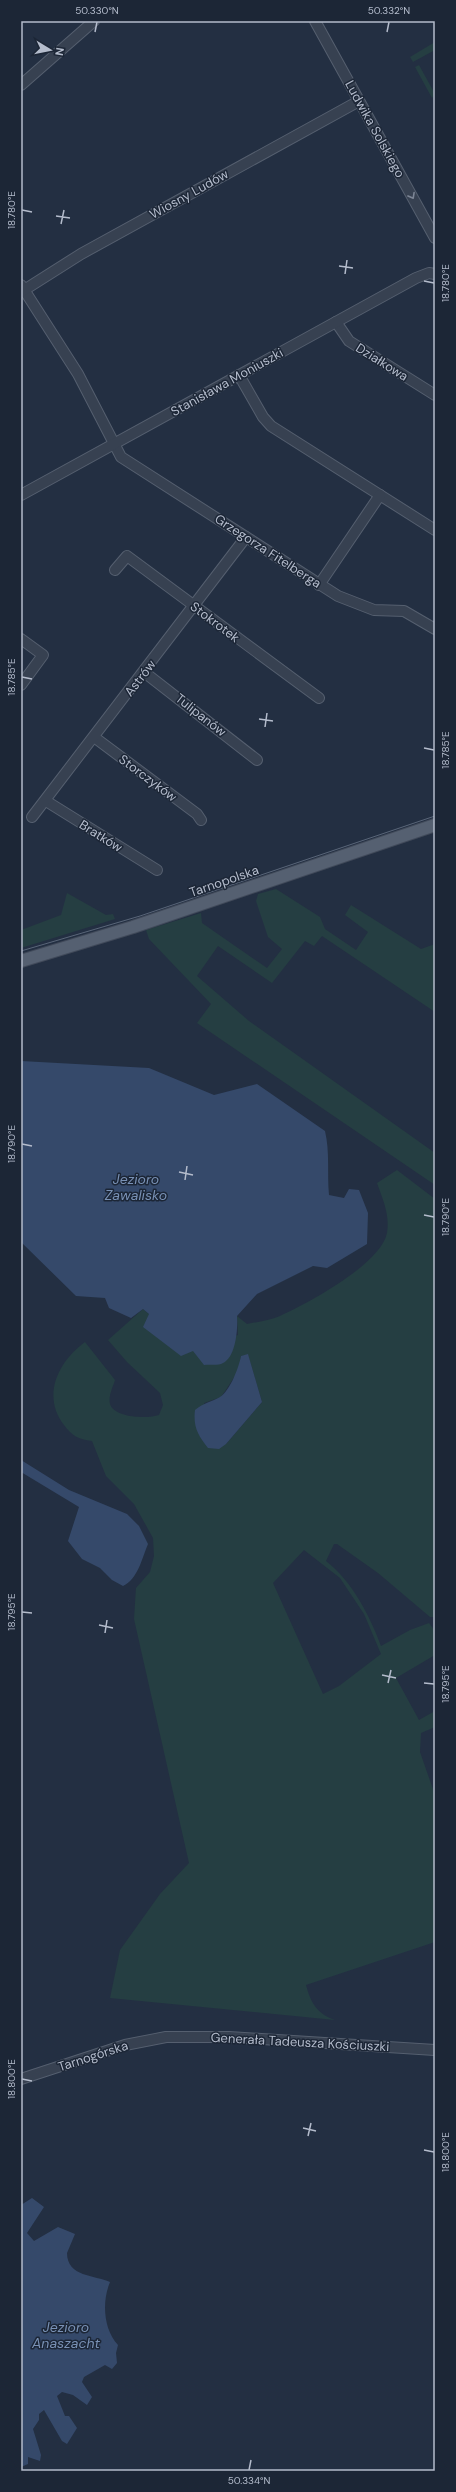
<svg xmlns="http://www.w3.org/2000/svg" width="456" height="2492" font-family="'DM Sans',sans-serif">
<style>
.green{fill:#253e42;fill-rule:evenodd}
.water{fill:#35496a}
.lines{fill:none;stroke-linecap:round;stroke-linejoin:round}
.minor-casing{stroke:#555f6f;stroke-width:12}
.major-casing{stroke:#414a5a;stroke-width:14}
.minor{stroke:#374151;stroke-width:10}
.major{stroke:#556071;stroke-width:12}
.tram{stroke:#596578;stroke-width:1}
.oneway{stroke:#7c8595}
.ticks{fill:none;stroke:#b4bccc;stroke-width:1.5}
.labels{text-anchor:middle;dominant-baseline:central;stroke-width:3;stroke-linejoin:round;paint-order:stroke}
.street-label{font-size:13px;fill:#b4bccc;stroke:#1c2636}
.water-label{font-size:14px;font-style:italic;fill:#7991b5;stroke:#1c2636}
.neatline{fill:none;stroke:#b4bccc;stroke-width:1.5}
.ticks-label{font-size:10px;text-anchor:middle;fill:#b4bccc}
</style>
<rect width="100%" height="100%" fill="#232f42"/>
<g class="green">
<polygon points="435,42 435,50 413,62 410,57"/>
<polygon points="419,65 435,94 432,98 415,67"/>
<polygon points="276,889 320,917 325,929 356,950 368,932 345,915 351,905 421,949 435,944 435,1012 322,936 314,946 305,941 272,983 218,946 197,976 249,1021 435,1153 435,1185 197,1023 211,1004 149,939 146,930 201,913 202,923 267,968 282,949 268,937 256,901 258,894"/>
<polygon points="67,893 106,915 113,914 115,919 21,948 21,930 61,915"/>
<path d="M 397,1170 L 435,1199 L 435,1617 L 430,1617 L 378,1573 L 337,1544 L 334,1544 L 326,1561 C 352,1581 370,1616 381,1646 L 410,1630 L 429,1623 L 435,1631 L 435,1655 L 396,1678 L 419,1720 L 435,1711 L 435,1727 L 421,1733 L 420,1752 L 435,1795 L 435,1942 L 306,1985 C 311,2003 317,2014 335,2020 L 110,1998 L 120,1950 L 160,1894 L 189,1863 L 134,1619 L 136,1588 L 150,1572 L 154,1556 L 153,1538 L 134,1504 L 106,1476 L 92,1441 C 78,1439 72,1436 64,1425 C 41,1395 59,1361 85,1342 L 115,1380 C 113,1387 108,1396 110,1404 C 114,1418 148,1419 159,1415 L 163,1405 L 160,1393 L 127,1362 L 108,1340 L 143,1309 L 193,1351 L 238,1335 L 237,1316 L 247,1324 C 258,1322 270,1320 280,1316 C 308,1303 381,1264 387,1233 C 390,1215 383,1200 377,1183 ZM 248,1355 L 262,1402 L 226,1444 L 204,1403 L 221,1397 L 239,1370 L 241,1356 ZM 304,1550 L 340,1578 L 364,1614 L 381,1654 L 339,1686 L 323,1694 L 273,1583 Z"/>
</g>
<g class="water">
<path d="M 21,1061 L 149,1068 L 214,1095 L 257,1084 L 325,1131 C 330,1152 327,1173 329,1195 L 344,1198 L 349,1189 L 359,1190 L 368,1213 L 367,1244 L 327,1268 L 313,1266 L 257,1294 L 237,1316 C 238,1328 236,1357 223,1363 C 218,1366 210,1364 204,1365 L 193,1351 L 181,1356 L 143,1327 L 149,1314 L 143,1309 L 131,1318 L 109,1308 L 105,1298 L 76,1296 L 21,1242 Z"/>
<path d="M 248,1354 L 262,1402 L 226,1444 L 219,1449 L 208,1448 C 198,1435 193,1427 195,1410 C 203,1403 211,1402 220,1397 C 230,1391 239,1367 241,1356 Z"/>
<path d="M 21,1460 L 69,1490 L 127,1514 L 139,1526 L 148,1544 C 142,1558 138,1579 123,1586 L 112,1580 L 100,1568 L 82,1559 L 68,1541 L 79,1507 L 21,1472 Z"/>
<path d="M 32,2198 L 44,2207 L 27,2233 L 34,2241 L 58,2227 L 75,2234 L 67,2253 C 67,2277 95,2275 110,2282 C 102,2301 103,2329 118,2345 L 116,2353 L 117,2363 L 112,2369 L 105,2365 L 84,2377 L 82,2382 L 92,2397 L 87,2405 L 73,2395 L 62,2392 L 57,2396 L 65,2416 L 69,2416 L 77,2428 L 67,2444 L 62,2441 L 44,2410 L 39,2414 L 39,2420 L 33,2429 L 41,2455 L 40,2461 L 28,2457 L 28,2464 L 21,2467 L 21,2205 Z"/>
</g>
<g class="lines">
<defs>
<g id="minor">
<polyline points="315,21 435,238"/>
<polyline points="21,85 94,21"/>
<polyline points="21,285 78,374 121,457 338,596 374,610 404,611 435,629"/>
<polyline points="21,292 81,254 359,101"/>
<polyline points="336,322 349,341 435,395"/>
<polyline points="239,375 263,417 271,426 435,530"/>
<polyline points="21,495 416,278 429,273 435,274"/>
<polyline points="115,570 127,556 319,698"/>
<polyline points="319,585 380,495"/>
<polyline points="21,639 43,655 21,685"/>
<polyline points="144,672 257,760"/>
<polyline points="94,737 197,814 201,820"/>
<polyline points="46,801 157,870"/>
<polyline points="32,817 246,537"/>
<polyline points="21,2079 125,2045 166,2037 229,2037 435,2050"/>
</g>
<polyline id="major" points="21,961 133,927 435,825"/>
</defs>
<use href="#minor" class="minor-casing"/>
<use href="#major" class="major-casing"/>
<use href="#minor" class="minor"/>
<use href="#major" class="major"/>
<polyline class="tram" points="21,951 140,916 435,816"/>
</g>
<defs><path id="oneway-chevron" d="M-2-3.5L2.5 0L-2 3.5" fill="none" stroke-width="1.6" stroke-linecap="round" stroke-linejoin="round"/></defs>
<use class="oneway" href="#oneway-chevron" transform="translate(412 196) rotate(61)"/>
<path class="ticks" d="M 95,32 L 97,22M 387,32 L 389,22M 22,210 L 32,212M 56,216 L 70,218M 61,224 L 64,210M 339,266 L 353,268M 345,274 L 347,260M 424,281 L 434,283M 22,677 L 32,679M 259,719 L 273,721M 265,727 L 267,713M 424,748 L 434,750M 22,1144 L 32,1146M 179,1172 L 193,1175M 185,1180 L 187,1166M 424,1215 L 434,1217M 22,1612 L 32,1613M 99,1625 L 113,1628M 105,1633 L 107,1620M 382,1675 L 396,1678M 388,1683 L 391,1670M 424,1683 L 434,1684M 22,2079 L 32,2081M 303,2128 L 316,2131M 308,2136 L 311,2123M 424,2150 L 434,2152M 249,2470 L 251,2460"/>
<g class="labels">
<g class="street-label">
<text transform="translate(375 129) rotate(61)">Ludwika Solskiego</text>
<text transform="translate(189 194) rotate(-29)">Wiosny Ludów</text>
<text transform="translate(382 362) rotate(32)">Działkowa</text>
<text transform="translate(227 382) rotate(-29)">Stanisława Moniuszki</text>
<text transform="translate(268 551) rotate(33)">Grzegorza Fitelberga</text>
<text transform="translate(215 622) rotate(37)">Stokrotek</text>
<text transform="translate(140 678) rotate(-52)">Astrów</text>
<text transform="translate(201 715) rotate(38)">Tulipanów</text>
<text transform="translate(148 778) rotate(37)">Storczyków</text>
<text transform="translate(101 836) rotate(32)">Bratków</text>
<text transform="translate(224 881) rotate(-19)">Tarnopolska</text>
<text transform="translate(300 2042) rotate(3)">Generała Tadeusza Kościuszki</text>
<text transform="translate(93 2056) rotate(-18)">Tarnogórska</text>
</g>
<g class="water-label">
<text x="136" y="1179">Jezioro<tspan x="136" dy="16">Zawalisko</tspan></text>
<text x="66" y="2327">Jezioro<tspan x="66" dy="16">Anaszacht</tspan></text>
</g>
</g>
<rect width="456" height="2492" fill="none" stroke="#1c2636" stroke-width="44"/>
<g transform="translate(50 50) rotate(100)" stroke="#1c2636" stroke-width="3" paint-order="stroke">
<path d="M0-3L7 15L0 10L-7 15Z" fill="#b4bccc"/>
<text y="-6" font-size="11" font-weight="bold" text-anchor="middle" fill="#b4bccc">N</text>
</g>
<rect x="22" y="22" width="412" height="2448" class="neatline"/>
<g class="ticks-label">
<text x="97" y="14">50.330°N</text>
<text x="389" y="14">50.332°N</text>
<text transform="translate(11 210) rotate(-90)" y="4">18.780°E</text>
<text transform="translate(445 283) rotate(-90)" y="4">18.780°E</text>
<text transform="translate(11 677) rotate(-90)" y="4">18.785°E</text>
<text transform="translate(445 750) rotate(-90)" y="4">18.785°E</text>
<text transform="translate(11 1144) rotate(-90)" y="4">18.790°E</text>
<text transform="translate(445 1217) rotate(-90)" y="4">18.790°E</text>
<text transform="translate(11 1612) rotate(-90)" y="4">18.795°E</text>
<text transform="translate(445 1684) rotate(-90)" y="4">18.795°E</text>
<text transform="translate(11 2079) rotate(-90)" y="4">18.800°E</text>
<text transform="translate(445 2152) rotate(-90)" y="4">18.800°E</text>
<text x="249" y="2484">50.334°N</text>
</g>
</svg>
